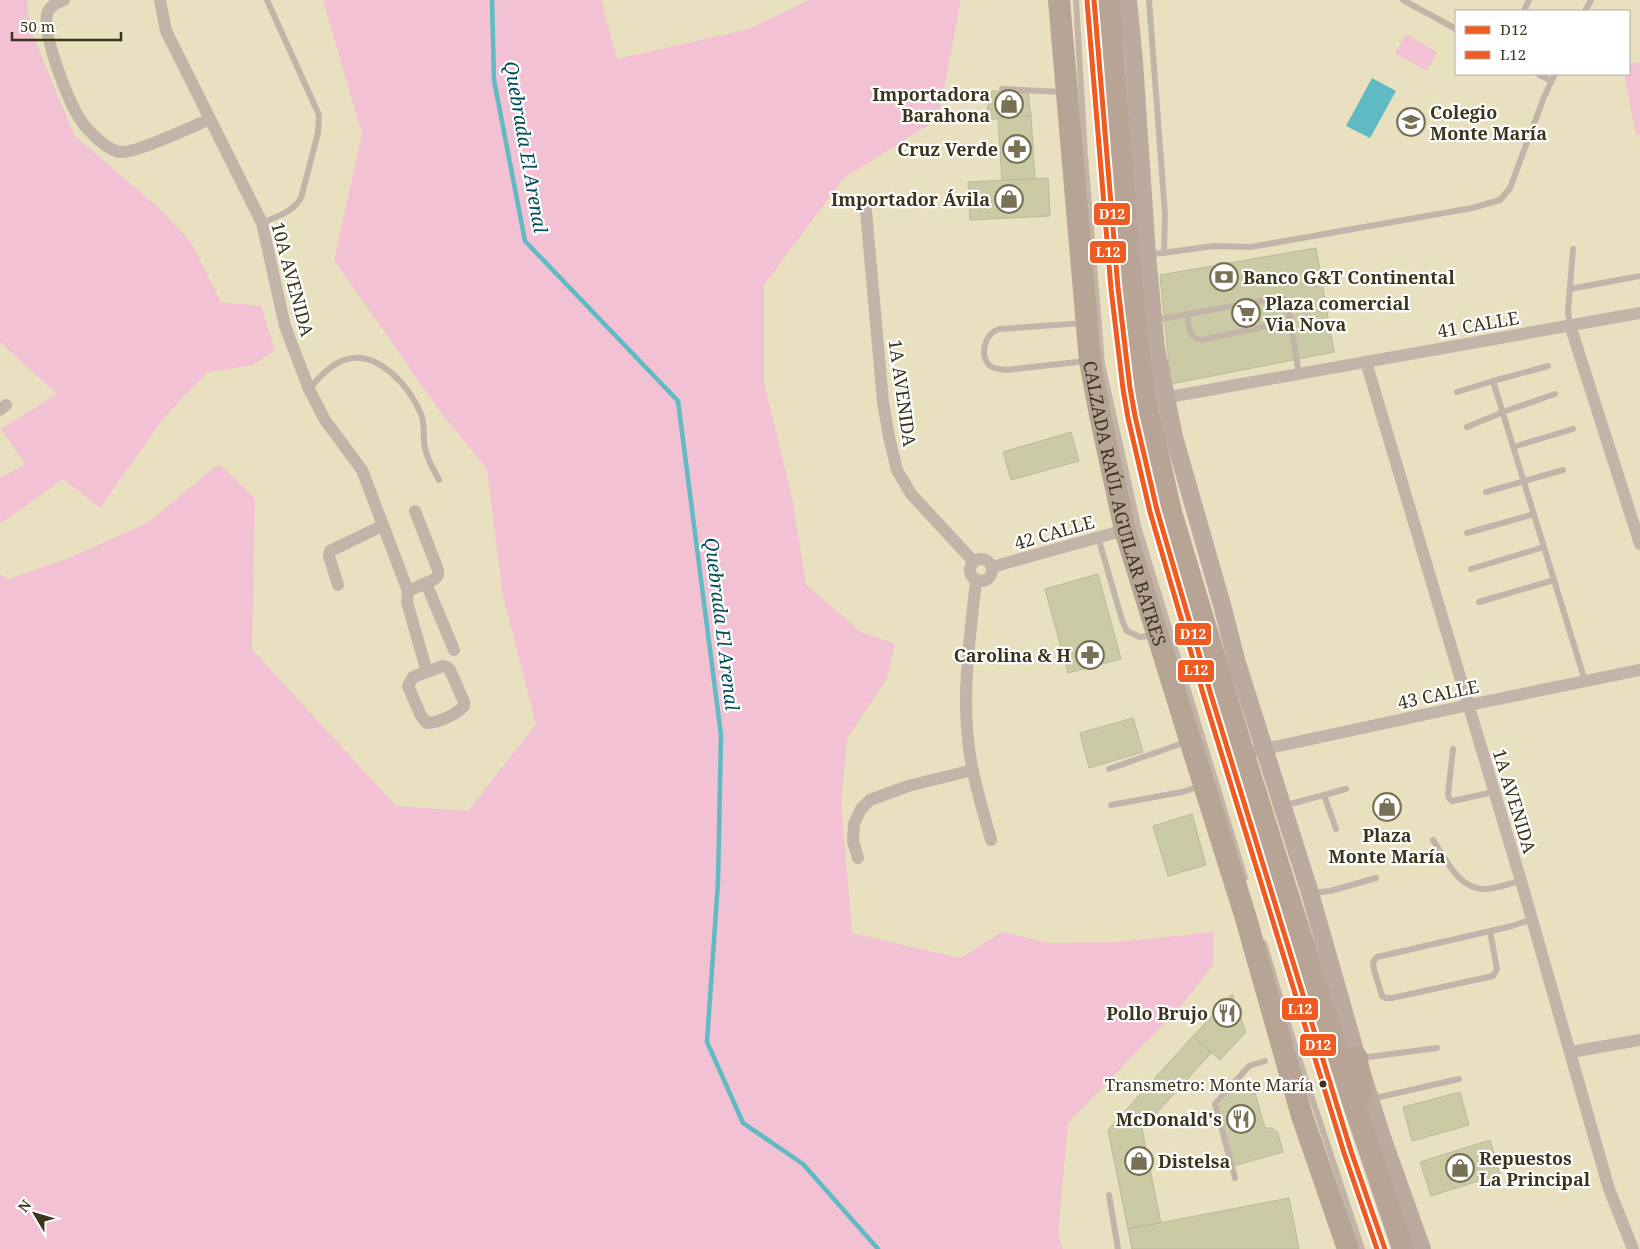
<svg xmlns="http://www.w3.org/2000/svg" width="1640" height="1249" font-family="'Noto Serif',serif">
<style>
.green{fill:#f2c1d3}
.water{fill:#60bac3}
.lines{fill:none;stroke-linecap:round;stroke-linejoin:round}
.stream{stroke:#60bac3;stroke-width:4.5}
.building{fill:#cacaa4;stroke:#bab89e}
.lane{stroke:#c3b4aa;stroke-width:6}
.street{stroke:#c3b4aa;stroke-width:12}
.secondary{stroke:#bca99f;stroke-width:18}
.highway{stroke:#b8a495;stroke-width:22}
.bus-1-casing{stroke:#fff;stroke-width:9}
.bus-2-casing{stroke:#fff;stroke-width:9}
.bus-1{stroke:#f05b22;stroke-width:5}
.bus-2{stroke:#f05b22;stroke-width:5}
.bus-dot{fill:#3b351d;stroke:#fff;stroke-width:2}
.labels{text-anchor:middle;dominant-baseline:central;stroke-width:4.5;stroke-linejoin:round;paint-order:stroke}
.bus-label{font-size:17px;fill:#3b351d;stroke:#fff;text-anchor:end}
.poi-label{font-size:18px;font-weight:bold;fill:#3b351d;stroke:#fff;text-anchor:end}
.street-label{font-size:18px;fill:#3b351d;stroke:#fff}
.water-label{font-size:19px;font-style:italic;fill:#034e5d;stroke:#fff}
.line-badge{stroke:#fff;stroke-width:2}
.badge-label{font-size:14px;text-anchor:middle;font-weight:bold;fill:#fff}
</style>
<rect width="100%" height="100%" fill="#e8e0be"/>
<g class="green">
<polygon points="0,0 28,0 27,7 32,33 74,135 160,209 191,242 221,302 261,306 275,350 253,365 207,372 163,419 100,508 63,479 0,524 0,478 25,464 1,429 57,394 0,342"/>
<polygon points="323,0 601,0 617,59 749,29 809,0 961,0 938,119 844,178 764,285 764,383 792,497 806,585 861,632 895,644 887,678 847,738 841,803 852,933 960,958 1002,932 1048,943 1118,942 1213,932 1213,965 1181,1006 1068,1123 1058,1233 1063,1249 0,1249 0,574 8,579 69,558 147,523 219,464 255,498 252,649 396,806 468,811 536,724 503,596 487,469 442,414 334,260 362,134"/>
<polygon points="1406,34 1437,52 1427,71 1395,53"/>
<polygon points="1640,62 1640,134 1636,135 1624,74 1629,74 1629,64"/>
</g>
<polygon class="water" points="1372,78 1396,91 1370,138 1346,126"/>
<g class="lines">
<polyline class="stream" points="492,0 494,80 525,241 678,401 721,735 718,882 707,1042 743,1123 803,1164 878,1249"/>
</g>
<g class="building">
<polygon points="992,91 1028,93 1031,116 984,120"/>
<polygon points="1031,116 1035,179 1002,181 998,118"/>
<polygon points="1048,178 1050,216 970,220 968,182"/>
<polygon points="1316,248 1334,352 1171,384 1160,275"/>
<polygon points="1071,432 1079,461 1011,480 1003,452"/>
<polygon points="1098,574 1121,659 1068,673 1045,589"/>
<polygon points="1133,718 1143,752 1089,768 1080,733"/>
<polygon points="1192,814 1206,865 1168,876 1153,826"/>
<polygon points="1232,994 1246,1032 1220,1060 1193,1036"/>
<polygon points="1193,1036 1211,1053 1142,1129 1161,1223 1128,1229 1108,1130"/>
<polygon points="1253,1086 1265,1128 1272,1128 1278,1133 1283,1152 1233,1166 1217,1109 1231,1092"/>
<polygon points="1460,1092 1469,1125 1412,1141 1403,1107"/>
<polygon points="1490,1140 1500,1174 1431,1196 1420,1162"/>
<polygon points="1289,1198 1299,1249 1132,1249 1128,1229"/>
</g>
<g class="lines">
<g class="lane">
<polyline points="1076,0 1085,156 1102,364 1138,526 1245,878"/>
<polyline points="1094,0 1118,288 1130,388 1135,416 1157,510 1211,695 1351,1151 1385,1249"/>
<polyline points="1149,0 1165,214 1164,253"/>
<polyline points="1403,0 1456,29"/>
<polyline points="1524,11 1529,0"/>
<polyline points="1585,11 1591,0"/>
<polyline points="1538,74 1551,81"/>
<polyline points="1002,89 1063,92"/>
<path d="M 262,223 C 276,217 293,212 301,198 L 318,133 L 319,115 L 267,0"/>
<polyline points="1147,255 1214,246 1251,247 1472,208 1500,200 1510,188 1544,97 1555,74"/>
<polyline points="1570,289 1640,276"/>
<path d="M 1187,314 C 1189,326 1188,338 1202,340 L 1291,321"/>
<polyline points="1155,320 1278,298 1284,299 1287,302 1299,374"/>
<path d="M 1084,323 L 999,329 C 984,334 979,356 990,366 C 995,369 1000,369 1006,370 L 1086,361"/>
<polyline points="1570,325 1568,312 1573,249"/>
<polyline points="1493,381 1548,366"/>
<path d="M 309,389 C 319,378 330,365 344,360 C 377,348 410,387 421,414 C 425,423 423,432 424,441 C 425,455 432,467 439,480"/>
<polyline points="1457,392 1493,381 1585,681"/>
<polyline points="1467,427 1503,412 1555,394"/>
<polyline points="1513,447 1573,429"/>
<polyline points="1486,492 1563,470"/>
<polyline points="1467,533 1534,514"/>
<polyline points="1098,537 1122,620 1127,631 1140,637 1154,635"/>
<polyline points="1471,569 1544,547"/>
<polyline points="1479,602 1554,580"/>
<polyline points="1453,749 1448,794 1449,798 1452,801 1494,792"/>
<polyline points="1109,769 1186,742"/>
<polyline points="1324,795 1336,829"/>
<polyline points="1111,805 1182,792 1201,786"/>
<polyline points="1283,806 1346,789"/>
<path d="M 1433,840 C 1446,859 1459,891 1487,889 C 1498,888 1511,883 1521,881"/>
<polyline points="1311,893 1330,891 1376,878"/>
<polyline points="1490,931 1497,969 1493,976 1392,998 1386,998 1382,996 1374,970 1373,962 1377,957 1512,926 1532,919"/>
<polyline points="1264,943 1297,1053 1362,1249"/>
<polyline points="1361,1058 1437,1048"/>
<polyline points="1371,1099 1459,1079"/>
<polyline points="1235,1178 1215,1104 1249,1066 1265,1061"/>
<polyline points="1109,1195 1118,1249"/>
</g>
<g class="street">
<path d="M 64,0 C 57,3 50,5 47,14 C 42,34 68,101 80,119 C 87,130 107,151 121,152 C 134,154 194,126 210,119"/>
<polyline points="160,0 166,31 262,223 285,326 309,389 325,420 362,470 408,591 407,602 427,672"/>
<polyline points="865,200 883,402 889,437 897,470 911,494 974,562"/>
<polyline points="1570,325 1640,544"/>
<polyline points="1366,362 1521,881 1609,1189 1633,1249"/>
<polyline points="1158,399 1640,313"/>
<polyline points="0,410 6,405"/>
<circle cx="981" cy="570" r="11"/>
<polyline points="992,567 1125,530"/>
<path d="M 976,579 C 971,632 962,686 968,739 C 971,773 982,807 991,840"/>
<polyline points="426,583 454,650"/>
<polyline points="338,585 329,556 330,551 382,526"/>
<polyline points="408,591 435,579 438,575 438,570 415,511"/>
<path d="M 443,666 L 447,667 L 450,670 L 464,702 L 464,706 C 457,714 438,723 427,723 L 421,716 L 408,686 L 413,677 Z"/>
<polyline points="1256,751 1469,705 1640,670"/>
<polyline points="858,858 853,841 854,824 861,809 870,800 908,786 973,770"/>
<polyline points="1571,1052 1640,1040"/>
</g>
<polyline class="secondary" points="1128,0 1134,62 1147,255 1156,348 1174,437 1222,605 1237,663 1310,893 1357,1058 1382,1137 1422,1249"/>
<g class="highway">
<path id="s1" d="M 1059,0 L 1090,361 L 1100,415 L 1125,530 L 1190,740 L 1245,915 L 1302,1116 L 1348,1249"/>
<polyline points="1109,0 1129,262 1138,349 1146,402 1171,512 1244,755 1353,1102 1403,1249"/>
<polyline points="1357,1058 1361,1096"/>
</g>
<defs>
<polyline id="bus-1" points="1094,0 1118,288 1130,388 1135,416 1157,510 1211,695 1351,1151 1385,1249"/>
<polyline id="bus-2" points="1087,1 1111,289 1123,389 1128,418 1150,512 1204,697 1344,1153 1377,1249"/>
</defs>
<use href="#bus-1" class="bus-1-casing"/>
<use href="#bus-2" class="bus-2-casing"/>
<use href="#bus-1" class="bus-1"/>
<use href="#bus-2" class="bus-2"/>
</g>
<defs>
<symbol id="shop-ring" viewBox="-11 -11 22 22"><circle r="9.5" fill="#fff" stroke="#787155" stroke-width="1.5"/><path d="M-5-2.5h2.3a2.7 3.5 0 0 1 5.4 0H5L5.5 6h-11ZM-1.5-2.5h3a1.5 2.3 0 0 0-3 0Z" fill="#787155"/></symbol>
<symbol id="school-ring" viewBox="-11 -11 22 22"><circle r="9.5" fill="#fff" stroke="#787155" stroke-width="1.5"/><path d="M0-5L7-2L0 1L-7-2ZM-4 1L0 2.5L4 1V4Q0 6-4 4Z" fill="#787155"/></symbol>
<symbol id="pharmacy-ring" viewBox="-11 -11 22 22"><circle r="9.5" fill="#fff" stroke="#787155" stroke-width="1.5"/><path d="M-2-6h4v4h4v4h-4v4h-4v-4h-4v-4h4Z" fill="#787155"/></symbol>
<symbol id="bank-ring" viewBox="-11 -11 22 22"><circle r="9.5" fill="#fff" stroke="#787155" stroke-width="1.5"/><path d="M-6-4H6V4H-6ZM0-2.3a2.3 2.3 0 1 0 0 4.6a2.3 2.3 0 1 0 0-4.6Z" fill="#787155"/></symbol>
<symbol id="supermarket-ring" viewBox="-11 -11 22 22"><circle r="9.5" fill="#fff" stroke="#787155" stroke-width="1.5"/><path d="M-6-5.5h2.5l.6 2H6L4.5 2H-2.5L-4.4-4H-6ZM-1.5 3.2a1.3 1.3 0 1 0 .1 0ZM3 3.2a1.3 1.3 0 1 0 .1 0Z" fill="#787155"/></symbol>
<symbol id="restaurant-ring" viewBox="-11 -11 22 22"><circle r="9.5" fill="#fff" stroke="#787155" stroke-width="1.5"/><path d="M-5-6h1v4h1v-4h1v4h1v-4h1v5L-1.5 .5V6h-2V.5L-5-1ZM5-6V6H3V1.5H1.5Q1.5-4 5-6Z" fill="#787155"/></symbol>
</defs>
<g fill-rule="evenodd">
<use href="#shop-ring" x="993" y="88" width="32" height="32"/>
<use href="#school-ring" x="1395" y="106" width="32" height="32"/>
<use href="#pharmacy-ring" x="1001" y="133" width="32" height="32"/>
<use href="#shop-ring" x="993" y="183" width="32" height="32"/>
<use href="#bank-ring" x="1208" y="261" width="32" height="32"/>
<use href="#supermarket-ring" x="1230" y="297" width="32" height="32"/>
<use href="#pharmacy-ring" x="1074" y="639" width="32" height="32"/>
<use href="#shop-ring" x="1371" y="791" width="32" height="32"/>
<use href="#restaurant-ring" x="1211" y="997" width="32" height="32"/>
<use href="#restaurant-ring" x="1225" y="1103" width="32" height="32"/>
<use href="#shop-ring" x="1123" y="1145" width="32" height="32"/>
<use href="#shop-ring" x="1444" y="1152" width="32" height="32"/>
</g>
<circle class="bus-dot" cx="1323" cy="1084" r="4.5"/>
<g class="labels">
<g class="bus-label">
<text x="1314" y="1084">Transmetro: Monte María</text>
</g>
<g class="poi-label">
<text x="990" y="94">Importadora<tspan x="990" dy="21">Barahona</tspan></text>
<text x="1430" y="112" text-anchor="start">Colegio<tspan x="1430" dy="21">Monte María</tspan></text>
<text x="998" y="149">Cruz Verde</text>
<text x="990" y="199">Importador Ávila</text>
<text x="1243" y="277" text-anchor="start">Banco G&amp;T Continental</text>
<text x="1265" y="303" text-anchor="start">Plaza comercial<tspan x="1265" dy="21">Via Nova</tspan></text>
<text x="1071" y="655">Carolina &amp; H</text>
<text x="1387" y="835" text-anchor="middle">Plaza<tspan x="1387" dy="21">Monte María</tspan></text>
<text x="1208" y="1013">Pollo Brujo</text>
<text x="1222" y="1119">McDonald's</text>
<text x="1479" y="1158" text-anchor="start">Repuestos<tspan x="1479" dy="21">La Principal</tspan></text>
<text x="1158" y="1161" text-anchor="start">Distelsa</text>
</g>
<g class="street-label">
<text transform="translate(293 279) rotate(75)">10A AVENIDA</text>
<text transform="translate(1478 324) rotate(-10)">41 CALLE</text>
<text transform="translate(903 393) rotate(82)">1A AVENIDA</text>
<text stroke="none"><textPath href="#s1" startOffset="509">CALZADA RAÚL AGUILAR BATRES</textPath></text>
<text transform="translate(1054 532) rotate(-16)">42 CALLE</text>
<text transform="translate(1438 694) rotate(-12)">43 CALLE</text>
<text transform="translate(1515 801) rotate(73)">1A AVENIDA</text>
</g>
<g class="water-label">
<text transform="translate(526 147) rotate(80)">Quebrada El Arenal</text>
<text transform="translate(722 624) rotate(83)">Quebrada El Arenal</text>
</g>
</g>
<g class="line-badge">
<rect x="1093" y="202" width="38" height="24" rx="5" fill="#f05b22"/>
<rect x="1089" y="240" width="38" height="24" rx="5" fill="#f05b22"/>
<rect x="1174" y="622" width="38" height="24" rx="5" fill="#f05b22"/>
<rect x="1177" y="659" width="38" height="24" rx="5" fill="#f05b22"/>
<rect x="1281" y="997" width="38" height="24" rx="5" fill="#f05b22"/>
<rect x="1299" y="1033" width="38" height="24" rx="5" fill="#f05b22"/>
</g>
<g class="badge-label">
<text x="1112" y="219">D12</text>
<text x="1108" y="257">L12</text>
<text x="1193" y="639">D12</text>
<text x="1196" y="675">L12</text>
<text x="1300" y="1014">L12</text>
<text x="1318" y="1050">D12</text>
</g>
<rect x="1455" y="10" width="175" height="65" fill="#ffffff" stroke="#b1aea5"/>
<rect x="1465" y="26" width="25" height="8" fill="#f05b22" stroke="#b1aea5"/>
<text x="1500" y="35" font-size="15" fill="#3b351d">D12</text>
<rect x="1465" y="51" width="25" height="8" fill="#f05b22" stroke="#b1aea5"/>
<text x="1500" y="60" font-size="15" fill="#3b351d">L12</text>
<g transform="translate(35 1214) rotate(308)" stroke="#ffffff" stroke-width="4" paint-order="stroke">
<path d="M0-4L9 19L0 12L-9 19Z" fill="#3b351d"/>
<text y="-8" font-size="14" font-weight="bold" text-anchor="middle" fill="#3b351d">N</text>
</g>
<path d="M12 32v8h109v-8" fill="none" stroke="#3b351d" stroke-width="2.5"/>
<text x="20" y="32" font-size="15" fill="#3b351d" stroke="#ffffff" stroke-width="4" paint-order="stroke">50 m</text>
</svg>
